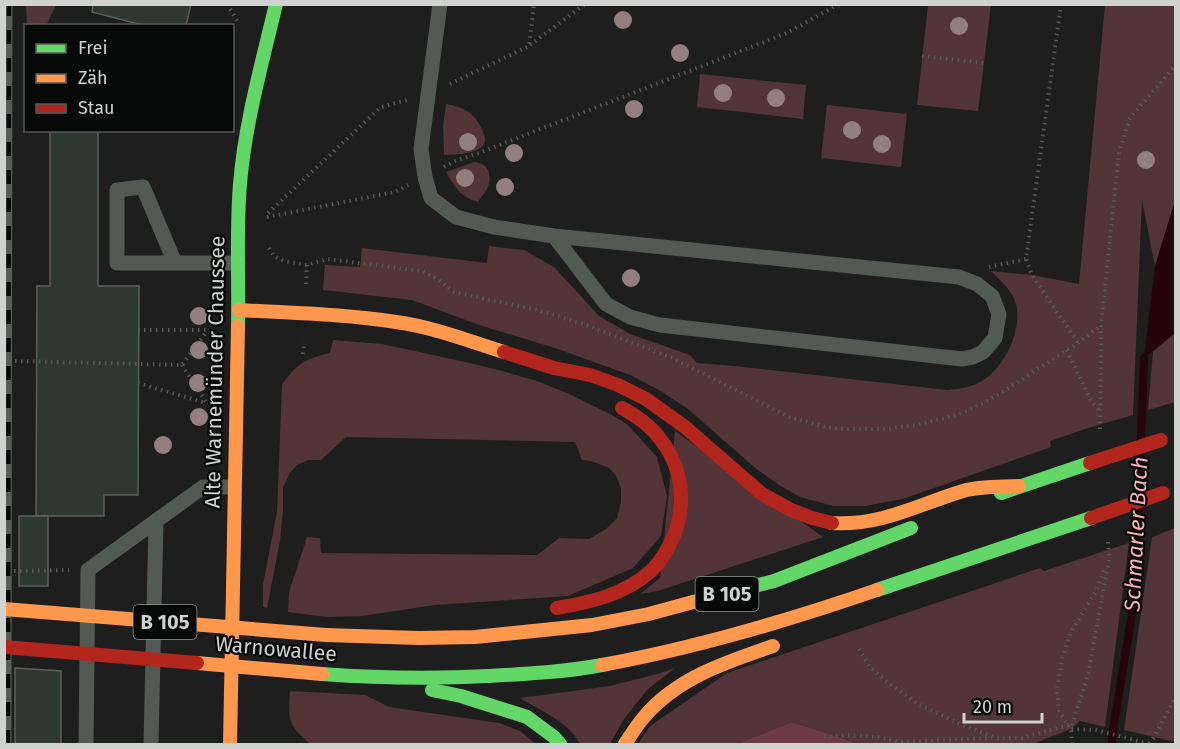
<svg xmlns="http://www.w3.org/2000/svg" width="1180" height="749" font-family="'Fira Sans',sans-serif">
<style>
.green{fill:#533439}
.forest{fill:#6d3b44}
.water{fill:#25040c}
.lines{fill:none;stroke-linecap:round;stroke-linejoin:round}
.stream{stroke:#25040c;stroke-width:8}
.building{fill:#2e3830;stroke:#5d5f5d;stroke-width:1.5}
.path{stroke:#575a58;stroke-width:4;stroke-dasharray:1.5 4.5;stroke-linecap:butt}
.lane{stroke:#535a54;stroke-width:15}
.fast{stroke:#63d668;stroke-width:14}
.slow{stroke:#ff974d;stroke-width:14}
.jam{stroke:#b3261e;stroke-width:14}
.rail-casing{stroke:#585b58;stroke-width:7}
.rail{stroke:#070908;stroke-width:4.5;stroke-dasharray:14;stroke-linecap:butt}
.slow-bridge{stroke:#ff974d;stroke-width:14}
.jam-bridge{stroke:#b3261e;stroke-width:14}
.tree{fill:#937e80}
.labels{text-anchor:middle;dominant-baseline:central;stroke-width:4.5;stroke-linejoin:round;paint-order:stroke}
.shield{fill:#070908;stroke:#949694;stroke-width:1.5}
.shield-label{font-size:20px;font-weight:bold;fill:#d0d2d0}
.street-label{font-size:21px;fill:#d0d2d0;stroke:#070908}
.water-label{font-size:22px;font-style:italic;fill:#fcb0bc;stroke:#070908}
</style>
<rect width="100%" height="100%" fill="#1d1e1d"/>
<g class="green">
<polygon points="26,5 26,4 56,5 46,26 27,25"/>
<polygon points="928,5 991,5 978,111 917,105"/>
<path d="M 1105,5 L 1175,5 L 1175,201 L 1155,266 L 1142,200 L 1133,415 L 1088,428 L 1050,441 L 1051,447 L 903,499 L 865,506 L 833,506 L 800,497 L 779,485 L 754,467 L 688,409 L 659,390 L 630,375 L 555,348 L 479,325 L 412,300 L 323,290 L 325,265 L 360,267 L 362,248 L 487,263 L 489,246 L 524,250 L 554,267 L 599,316 L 630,334 L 690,355 L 697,363 L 735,366 L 947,390 C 958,389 968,388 978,383 C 1003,371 1023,331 1016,304 C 1012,290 1001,281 991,271 L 1032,275 L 1079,284 Z"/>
<polygon points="700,74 806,85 803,119 697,107"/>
<path d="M 446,104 C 463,106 476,114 482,130 C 484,135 487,139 484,144 C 477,155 455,154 444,155 L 443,126 Z"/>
<polygon points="827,105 907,114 901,167 821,158"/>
<path d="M 474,162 C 489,163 493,176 487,189 C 485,193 480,198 478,202 C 462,198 453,186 446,172 Z"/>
<polygon points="1175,333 1175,402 1148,410 1153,352"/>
<path d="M 333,340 L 382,344 L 465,362 L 502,371 L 537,381 L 567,393 L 610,414 L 627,424 L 657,457 L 667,496 L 661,536 L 633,568 L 568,596 L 435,605 L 362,616 L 326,617 L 288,612 L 289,592 L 307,537 L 320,538 L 321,553 L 537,555 L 559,538 L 589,539 L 606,529 L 617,518 L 621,502 L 621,489 L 617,477 L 609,468 L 591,461 L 582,460 L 575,442 L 346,437 L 321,460 L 308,460 L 297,465 L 290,473 L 283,487 L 283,511 L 280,541 L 267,608 L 263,607 L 263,584 L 277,512 L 282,385 C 297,363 305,359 330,353 Z"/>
<polygon points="675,431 823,537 658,591 640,594 660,578"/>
<polygon points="1175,528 1176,528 1175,742 1124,730 1152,537"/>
<polygon points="1129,543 1105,727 1080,721 1071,729 1033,744 860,744 792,722 737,744 638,744 650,726 727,673 1040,568 1044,571"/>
<path d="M 675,668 L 647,690 L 624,719 L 610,744 L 580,744 C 569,722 541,711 520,698 L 610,686 L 657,674 Z"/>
<path d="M 290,691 L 365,695 L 389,707 L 499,723 L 520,731 L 536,744 L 310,744 C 288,725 288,720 290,691 Z"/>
</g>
<polygon class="forest" points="792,722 860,744 737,744"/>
<polygon class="water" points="1175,201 1175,333 1144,358 1155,266"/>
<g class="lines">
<g class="stream">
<polyline points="1141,439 1144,358"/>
<polyline points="1139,493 1140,454"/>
<polyline points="1112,744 1112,736 1138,577 1139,511"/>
</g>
</g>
<g class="building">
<polygon points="93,4 191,4 186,26 146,26 92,12"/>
<polygon points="50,130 98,130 98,286 139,286 138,495 104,495 104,516 36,516 37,286 50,286"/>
<rect x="19" y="516" width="29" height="70"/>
<polygon points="15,668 61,671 61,744 15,744"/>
</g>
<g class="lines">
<g class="path">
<polyline points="227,4 239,24"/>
<polyline points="1061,4 1026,259 1032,275 1078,343"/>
<polyline points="530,45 585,4"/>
<polyline points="922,56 984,63"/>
<polyline points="450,84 529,46 534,4"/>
<polyline points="444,167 455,161 479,153 787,33 839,4"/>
<polyline points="268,213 381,107 407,100"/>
<polyline points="267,217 395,192 408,185"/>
<polyline points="269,248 274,256 284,261 307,265 327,259 422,271 437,279 454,292 537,310 586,325 672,358 789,417 822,426 840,429 887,429 916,425 960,414 980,405 999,394 1078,343 1101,325"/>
<polyline points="989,267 1026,259"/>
<polyline points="306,284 307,265"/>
<polyline points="138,330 207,330"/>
<polyline points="1067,350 1090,399 1100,412"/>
<polyline points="303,354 304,342"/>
<polyline points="15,361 182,365 207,331"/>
<polyline points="182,365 206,402"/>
<polyline points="138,383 206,403"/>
<polyline points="1100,429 1101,325 1119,153 1130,118 1176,65"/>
<polyline points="1108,542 1109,559 1088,675 1071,729 1096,730 1150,744"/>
<polyline points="14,571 69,570"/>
<polyline points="859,649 869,666 890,684 918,704 960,724 996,738 1022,738 1069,725"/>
<polyline points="824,737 846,735 879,737 899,742 992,738"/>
<polyline points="1072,744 1071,729 1059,711 1057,690 1062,659 1071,632 1096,591 1105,568"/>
<polyline points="1150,744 1176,696"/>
</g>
<g class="lane">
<polyline points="440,4 421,149 425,177 431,198 456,217 494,227 554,236 959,277 977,284 992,296 999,314 995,338 983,352 973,357 962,359 660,325 630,317 606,304 554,236"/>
<polyline points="175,263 143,187 117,190 117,263 238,263"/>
<polyline points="86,744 88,570 203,487 233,487"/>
<polyline points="151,744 156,521"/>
</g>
<g class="fast">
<path d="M 238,326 C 239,279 236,231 240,184 C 245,123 262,63 276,4"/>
<polyline points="1001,493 1090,463"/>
<polyline points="877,590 1091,518"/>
<polyline points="693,602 774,581 911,528"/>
<path d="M 322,674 C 377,678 432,679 488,676 C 526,674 565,672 602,665"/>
<polyline points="432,690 461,696 527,717 554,737 560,744"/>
</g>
<g class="slow">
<path d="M 239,310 C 291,313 344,314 396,322 C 433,327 469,341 504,352"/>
<path d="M 832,523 C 881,526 917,505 963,491 C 979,486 1002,487 1019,486"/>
<polyline points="326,635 419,638 475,637 592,625 649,614 693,602"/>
<path d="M 602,665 C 696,648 787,621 877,590"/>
<polyline points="230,744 238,326"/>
<path d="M 625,744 C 631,735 637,725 644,717 C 677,678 726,662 773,646"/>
</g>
<g class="jam">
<polyline points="504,352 554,368 590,375 618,385 646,399 685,427 762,494 791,510 812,518 832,523"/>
<path d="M 557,608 C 591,602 624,595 651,571 C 656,566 661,560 665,553 C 687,518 687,474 661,440 C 651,426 637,416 622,408"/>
</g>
<defs>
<polyline id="rail" points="8,744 9,4"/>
</defs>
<use href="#rail" class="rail-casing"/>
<use href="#rail" class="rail"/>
<g class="slow-bridge">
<polyline points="4,609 326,635"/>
<polyline points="197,663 322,674"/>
</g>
<g class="jam-bridge">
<polyline points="1090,463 1161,440"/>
<polyline points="1091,518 1163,493"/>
<polyline points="4,647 197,663"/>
</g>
</g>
<g class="tree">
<circle cx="623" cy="20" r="9"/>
<circle cx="959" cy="26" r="9"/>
<circle cx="680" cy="53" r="9"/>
<circle cx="723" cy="93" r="9"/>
<circle cx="776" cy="98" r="9"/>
<circle cx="634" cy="109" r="9"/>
<circle cx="852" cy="130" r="9"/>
<circle cx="468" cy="142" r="9"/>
<circle cx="882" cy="144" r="9"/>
<circle cx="514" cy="153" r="9"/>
<circle cx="1146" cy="160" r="9"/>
<circle cx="465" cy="178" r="9"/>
<circle cx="505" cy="187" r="9"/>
<circle cx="631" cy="278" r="9"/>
<circle cx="199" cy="316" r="9"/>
<circle cx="199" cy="350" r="9"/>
<circle cx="198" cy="383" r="9"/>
<circle cx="199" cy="417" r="9"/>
<circle cx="163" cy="445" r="9"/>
</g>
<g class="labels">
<g class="shield">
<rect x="695.5" y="577" width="63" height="34" rx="4.5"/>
<rect x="133.5" y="605" width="63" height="34" rx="4.5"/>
</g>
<g class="shield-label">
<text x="727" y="594">B 105</text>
<text x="165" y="622">B 105</text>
</g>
<g class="street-label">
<text transform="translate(215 372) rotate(-89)">Alte Warnemünder Chaussee</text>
<text transform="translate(276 649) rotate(5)">Warnowallee</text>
</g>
<g class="water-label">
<text transform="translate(1136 534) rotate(-87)">Schmarler Bach</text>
</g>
</g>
<rect width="1180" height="749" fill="none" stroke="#d0d2d0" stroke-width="12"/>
<rect x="24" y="24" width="210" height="108" fill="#070908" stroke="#575958" stroke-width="1.5"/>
<rect x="36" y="44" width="30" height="9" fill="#63d668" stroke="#575958" stroke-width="1.5"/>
<text x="78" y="54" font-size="18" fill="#d0d2d0">Frei</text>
<rect x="36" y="74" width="30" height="9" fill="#ff974d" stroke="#575958" stroke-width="1.5"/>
<text x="78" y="84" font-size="18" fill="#d0d2d0">Zäh</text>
<rect x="36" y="104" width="30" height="9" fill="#b3261e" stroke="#575958" stroke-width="1.5"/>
<text x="78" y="114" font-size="18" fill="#d0d2d0">Stau</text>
<path d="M964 713v9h78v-9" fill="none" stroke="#d0d2d0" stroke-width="3"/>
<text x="973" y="713" font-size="18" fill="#d0d2d0" stroke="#070908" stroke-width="4.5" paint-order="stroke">20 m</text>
</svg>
